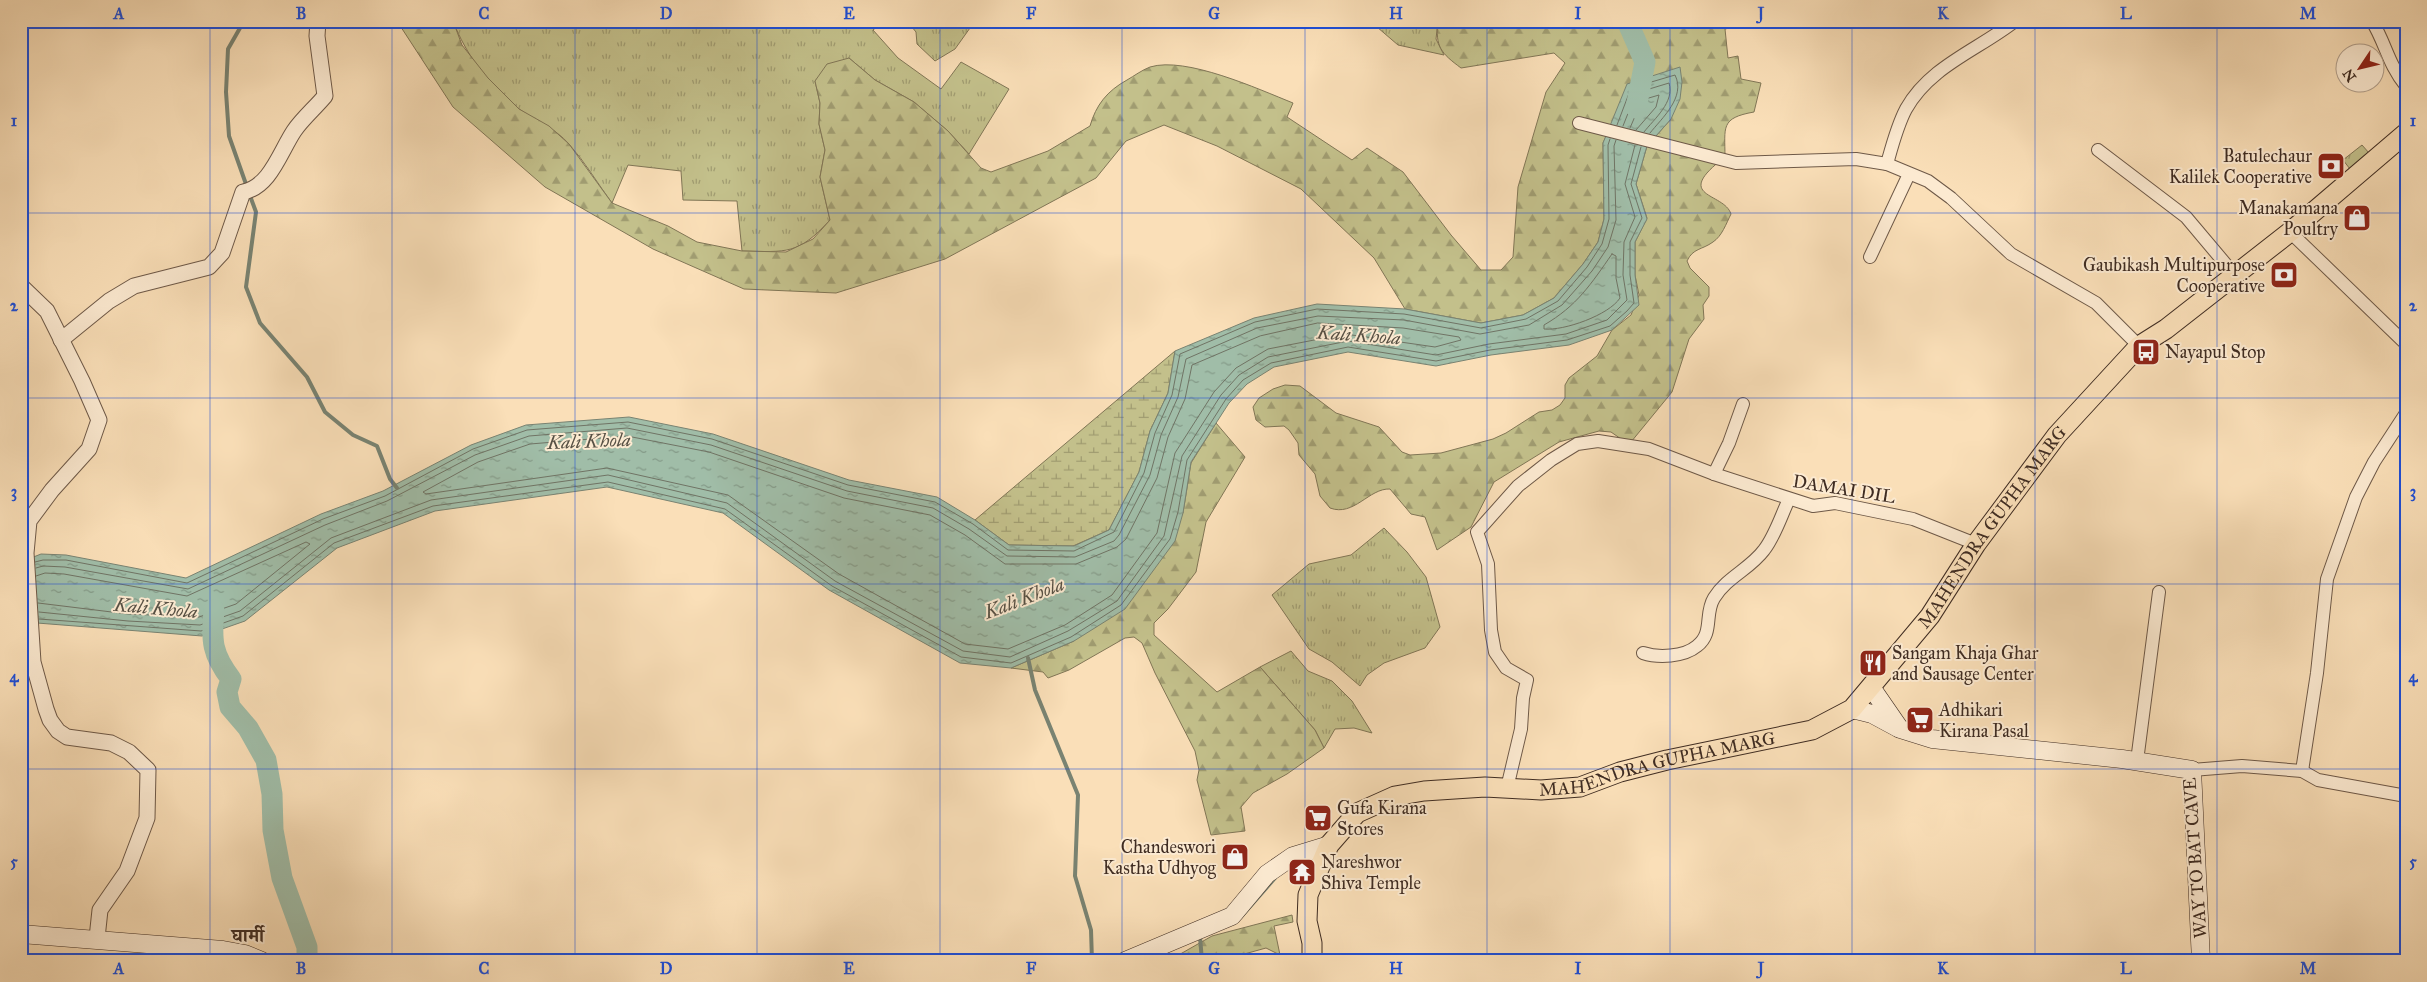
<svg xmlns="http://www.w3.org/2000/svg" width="2427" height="982" font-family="'IM FELL Great Primer','Noto Serif Devanagari',serif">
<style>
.grass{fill:url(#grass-tufts);stroke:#817656}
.forest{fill:url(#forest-firs);stroke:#817656}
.wetland{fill:url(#wetland-marsh);stroke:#817656}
.water{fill:url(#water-ripples);stroke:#798372}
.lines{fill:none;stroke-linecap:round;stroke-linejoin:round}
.shore{stroke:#707465;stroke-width:1}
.stream{stroke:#798372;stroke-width:4}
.river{stroke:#a0bda8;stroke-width:21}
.minor-casing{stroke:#6e5948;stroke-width:14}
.tertiary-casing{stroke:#6e5948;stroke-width:17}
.secondary-casing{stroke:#3f2c22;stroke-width:19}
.primary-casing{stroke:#3f2c22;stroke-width:21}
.minor{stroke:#fcead1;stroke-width:12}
.tertiary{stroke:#fcead1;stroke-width:15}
.secondary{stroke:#fcead1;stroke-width:18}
.primary{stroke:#fadfb8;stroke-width:19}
.grid{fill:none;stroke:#1d4ed8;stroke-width:1;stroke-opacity:0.55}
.labels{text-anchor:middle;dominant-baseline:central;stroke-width:4;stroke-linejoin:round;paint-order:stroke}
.poi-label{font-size:18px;fill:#3f2c22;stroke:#fcead1;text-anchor:start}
.street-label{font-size:18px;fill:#3f2c22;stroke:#fcead1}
.water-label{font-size:19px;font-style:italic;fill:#575044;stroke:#fcead1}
.neighbourhood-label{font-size:19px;font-weight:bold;fill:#3f2c22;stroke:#fcead1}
.neatline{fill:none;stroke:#1d4ed8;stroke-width:2}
.grid-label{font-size:16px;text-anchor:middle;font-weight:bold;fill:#1d4ed8}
</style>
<defs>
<pattern id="grass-tufts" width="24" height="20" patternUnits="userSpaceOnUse" patternTransform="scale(1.25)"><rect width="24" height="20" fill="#c3c08b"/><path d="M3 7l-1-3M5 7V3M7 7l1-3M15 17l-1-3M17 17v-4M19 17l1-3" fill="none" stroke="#a09c71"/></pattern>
<pattern id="forest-firs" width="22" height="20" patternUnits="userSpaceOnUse" patternTransform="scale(1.25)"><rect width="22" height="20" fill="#c3c08b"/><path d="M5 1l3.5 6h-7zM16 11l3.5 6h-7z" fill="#a09c71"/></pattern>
<pattern id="wetland-marsh" width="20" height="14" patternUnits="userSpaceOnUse" patternTransform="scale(1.25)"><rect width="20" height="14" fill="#c3c08b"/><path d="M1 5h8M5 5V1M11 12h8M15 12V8" fill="none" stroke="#a09c71"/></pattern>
<pattern id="water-ripples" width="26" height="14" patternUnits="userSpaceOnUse" patternTransform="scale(1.25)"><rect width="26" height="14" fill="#a0bda8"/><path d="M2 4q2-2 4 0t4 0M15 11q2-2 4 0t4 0" fill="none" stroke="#849a88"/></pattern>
</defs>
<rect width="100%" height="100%" fill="#fadfb8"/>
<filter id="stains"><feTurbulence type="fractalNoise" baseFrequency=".004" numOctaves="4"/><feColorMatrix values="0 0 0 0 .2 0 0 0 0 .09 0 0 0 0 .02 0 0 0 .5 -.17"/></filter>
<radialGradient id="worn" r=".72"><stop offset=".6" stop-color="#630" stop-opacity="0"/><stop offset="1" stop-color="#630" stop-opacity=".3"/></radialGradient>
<g class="grass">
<path d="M 453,21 L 884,21 L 873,30 L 898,58 L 941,89 L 961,62 L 1009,89 L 969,154 L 948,131 L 914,102 L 875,80 L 849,58 L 815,81 L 820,103 L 819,124 L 825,150 L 820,177 L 830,220 C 798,255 787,252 742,251 L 737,201 L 683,200 L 681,171 L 628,165 L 612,203 C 598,184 585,162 569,144 C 555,128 536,121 519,109 C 490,87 466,55 453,21 Z"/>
<polygon points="907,21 975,21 955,49 935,61 917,44 916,32"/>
<polygon points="1370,21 1438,21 1436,39 1444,55 1398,45"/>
<polygon points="2362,145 2369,153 2350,169 2343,160"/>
<polygon points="1384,528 1407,552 1426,577 1440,627 1425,648 1384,663 1367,675 1360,686 1332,662 1309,649 1272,595 1309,564 1351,555"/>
<polygon points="1291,651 1308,671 1332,681 1352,701 1372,733 1354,728 1335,729 1324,748 1315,730 1260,667"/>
</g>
<g class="forest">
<path d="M 397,21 L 453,21 L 462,45 L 488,78 L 519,109 L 549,126 L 569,144 L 612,203 L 668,226 L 697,242 L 742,251 L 786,252 L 813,239 L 830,220 L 820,177 L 825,150 L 819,124 L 820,103 L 815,81 L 827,64 L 849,58 L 875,80 L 914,102 L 948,131 L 981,168 L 991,172 L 1048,151 L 1090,126 C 1096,105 1107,91 1127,80 C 1134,76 1142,70 1150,67 C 1186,56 1258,89 1293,103 L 1287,117 L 1352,160 L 1367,148 L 1403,172 L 1451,235 L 1481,270 L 1501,270 L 1513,257 L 1518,187 L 1546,92 L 1565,63 L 1554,53 L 1461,68 C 1441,53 1435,47 1438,21 L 1761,21 L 1725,29 L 1728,58 L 1738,56 L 1741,79 L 1761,83 L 1754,112 C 1720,118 1725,127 1725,157 C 1671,198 1724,192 1731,214 C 1726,224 1722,236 1713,242 C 1702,250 1693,248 1687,261 L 1690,268 L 1709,287 L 1709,296 L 1703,305 L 1704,319 L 1689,339 L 1672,392 L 1631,442 L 1624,441 L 1611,432 L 1599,431 L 1559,442 L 1494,482 L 1471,527 L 1437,550 L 1425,517 L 1411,514 L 1390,489 C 1369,488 1354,517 1330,508 L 1320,496 L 1315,474 L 1299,455 L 1298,443 L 1289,430 L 1284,426 L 1265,427 L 1256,420 L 1253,407 L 1259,398 L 1273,389 L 1285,385 L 1300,386 L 1336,413 L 1379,427 L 1402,452 L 1410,455 L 1441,453 L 1493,439 L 1506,433 L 1539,412 L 1552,410 L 1560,405 L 1565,398 L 1565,385 L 1569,378 L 1597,356 L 1612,330 L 1631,315 L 1639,295 L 1635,275 L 1635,242 L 1647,218 L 1636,184 L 1647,146 L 1671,119 L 1616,115 L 1603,143 L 1604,219 L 1598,242 L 1583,264 L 1554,298 L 1523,315 L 1481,323 L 1405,309 L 1374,258 L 1301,189 L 1217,146 L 1164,125 L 1126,141 L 1096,178 L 945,259 L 836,293 L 744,289 L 653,249 L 545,187 L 453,107 Z"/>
<polygon points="1216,423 1245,457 1206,522 1196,572 1168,609 1154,623 1154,635 1217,692 1260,667 1315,730 1324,748 1287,774 1253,793 1241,807 1245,831 1211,835 1197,780 1199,770 1195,751 1155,673 1142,643 1134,637 1125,638 1069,670 1048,678 1043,672 1011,668 1074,641 1183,513 1191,463"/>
<polygon points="1292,915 1293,922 1274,926 1280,955 1266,948 1219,961 1168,961 1212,936"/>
</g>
<polygon class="wetland" points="1175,351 1168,393 1150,431 1139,472 1109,530 1073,546 1009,545 975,520"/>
<polygon class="water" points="1680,67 1682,82 1680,99 1671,119 1647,146 1636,184 1647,219 1635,242 1635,275 1639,305 1612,330 1569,345 1491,355 1436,366 1348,352 1274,367 1247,384 1229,403 1191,462 1183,513 1175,541 1125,609 1074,641 1011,668 960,663 829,590 723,513 607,487 435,511 337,548 245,621 202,636 37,623 21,616 21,562 41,554 66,555 186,578 321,514 383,491 471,445 526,425 629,417 713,434 849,480 937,497 975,520 1009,545 1074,546 1109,530 1139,472 1150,431 1168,393 1175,351 1254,318 1317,304 1405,309 1481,323 1523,315 1554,298 1583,264 1598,242 1604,219 1603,143 1627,84"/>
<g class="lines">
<g class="shore">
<path d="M 1617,125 L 1631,88 L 1675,75 C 1686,97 1662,118 1650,133"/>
<path d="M 1623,126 L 1636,93 L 1669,83 C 1675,102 1654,119 1644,132"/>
<polyline points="1630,128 1642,100 1659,95 1656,107 1636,130"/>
<path d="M 1612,254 L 1616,256 L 1616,278 L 1620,298 C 1609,315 1564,331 1544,329 L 1544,325 C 1577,306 1591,284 1612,254 Z"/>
<polygon points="1318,323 1403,328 1459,337 1461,340 1435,347 1345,334 1268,349 1236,368 1214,392 1175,453 1157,533 1112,595 1065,625 1008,649 965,644 839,574 728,495 607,468 426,494 423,492 478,462 530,444 627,436 709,452 844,498 930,515 965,535 1005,564 1076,564 1117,547 1126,539 1157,478 1168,437 1185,399 1192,365 1260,336"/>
<polyline points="35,562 43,560 66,560 187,583 323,519 385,496 473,449 527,430 628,422 712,439 848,485 935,502 973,524 1008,550 1074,551 1114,532 1144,473 1155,433 1172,395 1180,354 1255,322 1317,309 1404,314 1481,328 1526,319 1558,301 1587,267 1602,244 1609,219 1608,145 1610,139"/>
<polyline points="36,568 43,566 65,567 188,589 325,525 387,501 475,455 529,436 627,428 711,445 847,491 933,508 969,529 1007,556 1075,557 1114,541 1119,535 1150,475 1161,435 1178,397 1186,359 1257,328 1318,316 1404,320 1480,334 1529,325 1562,305 1592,271 1608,247 1616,220 1614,146 1616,140"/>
<polyline points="36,576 45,573 64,574 187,596 306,542 310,544 236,604 199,617 128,614 38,603"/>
<polyline points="39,612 128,621 200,625 240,611 331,538 431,500 608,475 727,503 835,581 963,651 1010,657 1068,631 1117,601 1164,536 1182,456 1221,395 1239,375 1268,357 1348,341 1436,355 1489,344 1566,334 1607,320 1627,300 1623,275 1624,242 1635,217 1625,184 1635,145"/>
<polyline points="39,619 201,631 243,616 334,543 433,506 608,482 725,509 832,586 961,657 1011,663 1071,637 1121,605 1170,539 1178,512 1187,460 1226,399 1243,380 1271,363 1348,347 1436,361 1490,350 1567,340 1610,326 1627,311 1634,303 1630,275 1630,242 1642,218 1631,184 1641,147"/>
</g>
<g class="stream">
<polyline points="244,21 228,49 226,92 229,136 247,187"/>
<polyline points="249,193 256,212 246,287 260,323 307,377 325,412 353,435 377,446 390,479 397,488"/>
<polyline points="1028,658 1035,690 1078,795 1075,876 1091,930 1092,961"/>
<polyline points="1240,918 1275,878"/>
<polyline points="1200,937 1202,961"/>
</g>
<g class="river">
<polyline points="1627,21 1645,62 1636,108"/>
<path d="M 214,610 C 211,641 212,654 231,679 L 227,692 L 230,707 L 248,728 L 266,760 L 272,794 L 273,830 L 282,878 L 307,947 L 307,961"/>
</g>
<defs>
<g id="minor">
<path d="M 2372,21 C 2386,44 2388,64 2406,86"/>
<polyline points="1579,123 1736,163 1856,159 1887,164 1928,181 1951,198 2011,254 2096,303 2139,346"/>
<polyline points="2098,150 2186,217 2234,274"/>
<path d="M 1887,164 C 1892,146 1897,126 1906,109 C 1930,66 1978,50 2015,21"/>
<polyline points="2290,232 2406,344"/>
<polyline points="1870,257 1909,174"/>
<polyline points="1714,474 1729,443 1743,404"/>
<path d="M 1643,653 C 1658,658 1684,657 1697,646 C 1714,633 1704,614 1714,598 C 1727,577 1750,569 1764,550 C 1775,536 1781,516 1789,499"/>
<polyline points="2137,761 2159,592"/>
<polyline points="2192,770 2242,766 2302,771 2318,780 2406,796"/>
<polyline points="2302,771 2317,673 2327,579 2356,497 2374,462 2406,413"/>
<polyline points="1507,788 1521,729 1523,698 1527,680 1506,668 1495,652 1491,630 1488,564 1477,532 1518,486 1551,460 1577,444 1598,441 1649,449 1714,474 1813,506 1835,503 1913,519 1976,544"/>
</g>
<g id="tertiary">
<polyline points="21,286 47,311 82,381 99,420 89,449 52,490 29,521 26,553 33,662 46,709 50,720 58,731 67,737 111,743 129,752 148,770 147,818 127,871 100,910 97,938"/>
<path d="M 61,340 L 109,301 L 134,286 L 209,267 L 222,253 L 243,192 C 270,187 280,152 294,131 C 302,119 315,108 325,96 L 317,36 L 318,21"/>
</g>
<g id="secondary">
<polyline points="1871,687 1900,729 1932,739 2122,759 2192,770 2201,961"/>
<polyline points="1852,709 1872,714 1898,728"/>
<polyline points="21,934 223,950 245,954 262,961"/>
<polyline points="1125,961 1232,916 1267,874 1293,856 1329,845"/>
</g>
<g id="primary">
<path id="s1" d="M 1312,961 L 1312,943 L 1307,921 L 1308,895 L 1329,845 L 1357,813 L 1395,796 L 1424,791 L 1485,787 L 1541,790 L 1580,787 L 1620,772 L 1667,760 L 1812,730 L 1852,709 L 1930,616 L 1976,544 L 2057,435 L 2139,346 L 2166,329 L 2290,232 L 2406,133"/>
</g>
</defs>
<use href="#minor" class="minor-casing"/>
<use href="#tertiary" class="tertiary-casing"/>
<use href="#secondary" class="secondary-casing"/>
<use href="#primary" class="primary-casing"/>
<use href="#minor" class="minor"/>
<use href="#tertiary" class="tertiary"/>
<use href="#secondary" class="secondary"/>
<use href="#primary" class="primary"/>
</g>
<path class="grid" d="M 210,21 L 210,961M 392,21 L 392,961M 575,21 L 575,961M 757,21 L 757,961M 940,21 L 940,961M 1122,21 L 1122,961M 1305,21 L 1305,961M 1487,21 L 1487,961M 1670,21 L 1670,961M 1852,21 L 1852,961M 2035,21 L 2035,961M 2217,21 L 2217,961M 21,213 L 2406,213M 21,398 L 2406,398M 21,584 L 2406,584M 21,769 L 2406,769"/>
<defs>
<symbol id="bank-square" viewBox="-11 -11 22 22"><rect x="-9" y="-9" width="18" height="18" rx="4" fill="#8f2418" stroke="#fcead1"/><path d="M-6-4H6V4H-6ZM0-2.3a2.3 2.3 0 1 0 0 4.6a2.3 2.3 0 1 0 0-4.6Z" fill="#fff"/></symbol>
<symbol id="shop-square" viewBox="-11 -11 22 22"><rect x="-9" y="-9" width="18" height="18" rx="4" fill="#8f2418" stroke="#fcead1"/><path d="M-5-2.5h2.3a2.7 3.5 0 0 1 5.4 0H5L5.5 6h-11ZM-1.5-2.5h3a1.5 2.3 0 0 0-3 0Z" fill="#fff"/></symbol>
<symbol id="bus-square" viewBox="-11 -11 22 22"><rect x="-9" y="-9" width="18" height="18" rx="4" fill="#8f2418" stroke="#fcead1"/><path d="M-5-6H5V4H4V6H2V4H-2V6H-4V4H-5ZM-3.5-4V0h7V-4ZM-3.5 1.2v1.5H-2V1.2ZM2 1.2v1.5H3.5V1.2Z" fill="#fff"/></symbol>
<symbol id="restaurant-square" viewBox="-11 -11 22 22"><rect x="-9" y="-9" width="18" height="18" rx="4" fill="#8f2418" stroke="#fcead1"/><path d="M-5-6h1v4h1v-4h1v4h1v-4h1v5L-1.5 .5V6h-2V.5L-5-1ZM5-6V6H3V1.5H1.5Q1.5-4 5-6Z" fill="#fff"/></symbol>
<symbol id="supermarket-square" viewBox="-11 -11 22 22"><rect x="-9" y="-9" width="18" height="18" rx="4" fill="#8f2418" stroke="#fcead1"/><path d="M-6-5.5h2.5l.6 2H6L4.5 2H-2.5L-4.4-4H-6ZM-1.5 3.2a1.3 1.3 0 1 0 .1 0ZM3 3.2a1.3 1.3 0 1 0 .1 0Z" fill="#fff"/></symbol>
<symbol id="temple-square" viewBox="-11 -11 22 22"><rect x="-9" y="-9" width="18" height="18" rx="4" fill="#8f2418" stroke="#fcead1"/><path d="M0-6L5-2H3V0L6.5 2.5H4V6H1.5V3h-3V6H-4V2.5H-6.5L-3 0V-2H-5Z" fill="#fff"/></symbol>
</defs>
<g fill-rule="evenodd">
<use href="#bank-square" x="2315" y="150" width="32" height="32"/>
<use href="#shop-square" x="2341" y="202" width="32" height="32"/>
<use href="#bank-square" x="2268" y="259" width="32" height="32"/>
<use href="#bus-square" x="2130" y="336" width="32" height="32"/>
<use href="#restaurant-square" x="1857" y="647" width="32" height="32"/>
<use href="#supermarket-square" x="1904" y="704" width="32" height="32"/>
<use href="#supermarket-square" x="1302" y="802" width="32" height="32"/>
<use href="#shop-square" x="1219" y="841" width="32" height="32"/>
<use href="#temple-square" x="1286" y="856" width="32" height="32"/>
</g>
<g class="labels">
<g class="poi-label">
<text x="2312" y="156" text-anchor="end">Batulechaur<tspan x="2312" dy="21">Kalilek Cooperative</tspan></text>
<text x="2338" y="208" text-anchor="end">Manakamana<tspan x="2338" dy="21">Poultry</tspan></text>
<text x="2265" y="265" text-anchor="end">Gaubikash Multipurpose<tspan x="2265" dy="21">Cooperative</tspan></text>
<text x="2165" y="352">Nayapul Stop</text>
<text x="1892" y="653">Sangam Khaja Ghar<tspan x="1892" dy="21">and Sausage Center</tspan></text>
<text x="1939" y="710">Adhikari<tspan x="1939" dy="21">Kirana Pasal</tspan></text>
<text x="1337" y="808">Gufa Kirana<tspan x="1337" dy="21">Stores</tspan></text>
<text x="1216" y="847" text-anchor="end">Chandeswori<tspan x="1216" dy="21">Kastha Udhyog</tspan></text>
<text x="1321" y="862">Nareshwor<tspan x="1321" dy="21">Shiva Temple</tspan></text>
</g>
<g class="street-label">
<text transform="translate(1844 489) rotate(9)">DAMAI DIL</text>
<text stroke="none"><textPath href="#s1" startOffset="905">MAHENDRA GUPHA MARG</textPath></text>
<text stroke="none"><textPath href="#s1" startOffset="471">MAHENDRA GUPHA MARG</textPath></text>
<text transform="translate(2195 858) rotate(-94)">WAY TO BAT CAVE</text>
</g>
<g class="water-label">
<text transform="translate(1359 335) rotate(4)">Kali Khola</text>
<text transform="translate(589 441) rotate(-2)">Kali Khola</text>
<text transform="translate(1024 598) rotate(-21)">Kali Khola</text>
<text transform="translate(156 608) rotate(5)">Kali Khola</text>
</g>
<g class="neighbourhood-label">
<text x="248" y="935">घार्मी</text>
</g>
</g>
<rect width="2427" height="982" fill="none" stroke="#fadfb8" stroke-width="55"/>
<g transform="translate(2360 68) rotate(235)"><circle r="24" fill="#fcead1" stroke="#b09e8b"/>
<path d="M0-4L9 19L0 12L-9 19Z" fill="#8f2418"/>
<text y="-8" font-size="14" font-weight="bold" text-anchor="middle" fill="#3f2c22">N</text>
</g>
<rect x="28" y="28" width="2372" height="926" class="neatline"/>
<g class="grid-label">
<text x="119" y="19">A</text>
<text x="301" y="19">B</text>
<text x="484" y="19">C</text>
<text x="666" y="19">D</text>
<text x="849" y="19">E</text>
<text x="1031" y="19">F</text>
<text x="1214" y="19">G</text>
<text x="1396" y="19">H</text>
<text x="1578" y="19">I</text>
<text x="1761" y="19">J</text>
<text x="1943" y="19">K</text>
<text x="2126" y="19">L</text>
<text x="2308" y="19">M</text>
<text x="14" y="126">1</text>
<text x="2413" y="126">1</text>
<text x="14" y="311">2</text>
<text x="2413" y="311">2</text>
<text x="14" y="497">3</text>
<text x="2413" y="497">3</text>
<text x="14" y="682">4</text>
<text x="2413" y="682">4</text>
<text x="14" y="867">5</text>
<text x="2413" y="867">5</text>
<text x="119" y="974">A</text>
<text x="301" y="974">B</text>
<text x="484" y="974">C</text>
<text x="666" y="974">D</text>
<text x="849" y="974">E</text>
<text x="1031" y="974">F</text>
<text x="1214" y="974">G</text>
<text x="1396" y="974">H</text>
<text x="1578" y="974">I</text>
<text x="1761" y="974">J</text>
<text x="1943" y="974">K</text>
<text x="2126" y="974">L</text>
<text x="2308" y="974">M</text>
</g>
<rect width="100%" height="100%" filter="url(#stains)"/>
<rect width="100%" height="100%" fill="url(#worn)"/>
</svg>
